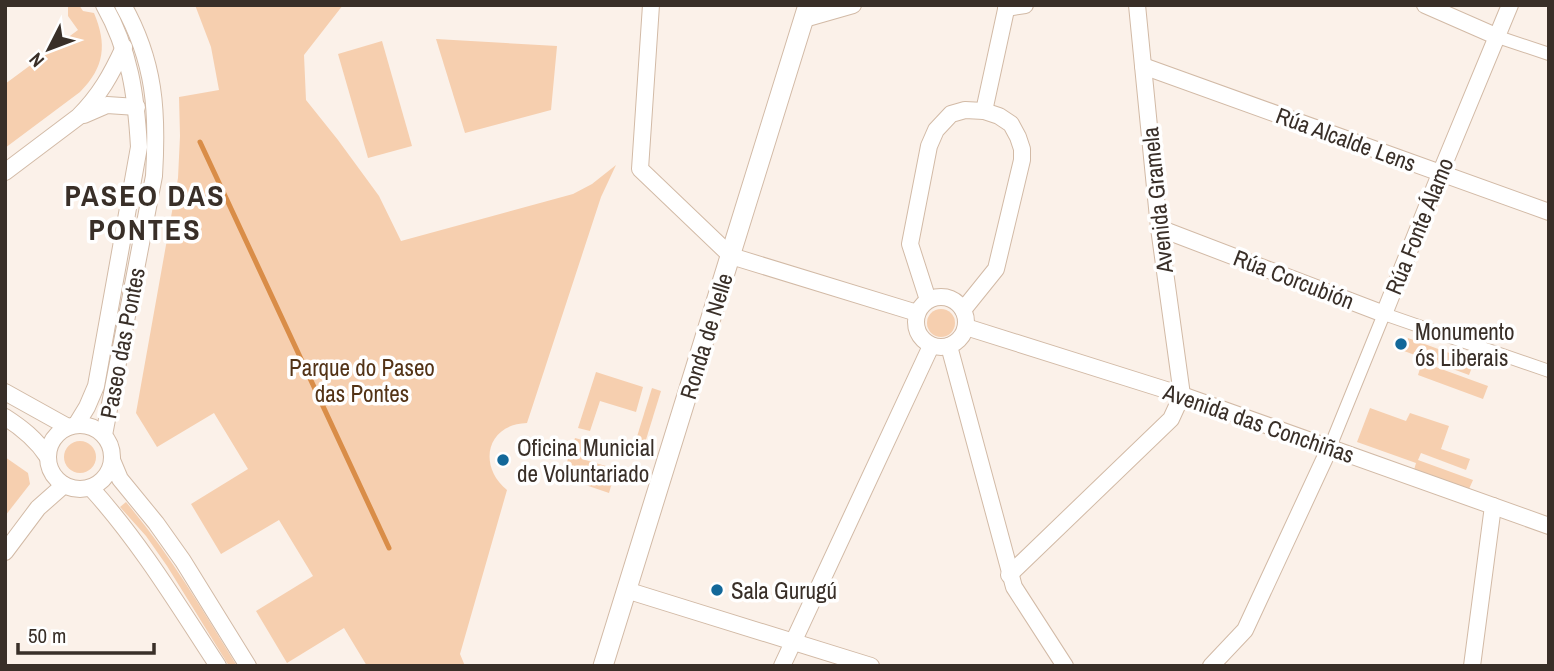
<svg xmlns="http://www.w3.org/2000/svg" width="1554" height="671" font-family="'Archivo Narrow',sans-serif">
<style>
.green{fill:#f6cfaf}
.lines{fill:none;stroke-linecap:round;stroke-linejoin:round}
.stream{stroke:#d98d48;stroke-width:5}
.pedestrian-casing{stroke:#d2baa6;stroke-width:14}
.minor-casing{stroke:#d2baa6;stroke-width:18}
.tertiary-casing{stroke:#d2baa6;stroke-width:21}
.pedestrian{stroke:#fff;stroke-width:12}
.minor{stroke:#fff;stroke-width:16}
.tertiary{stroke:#fff;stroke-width:19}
.poi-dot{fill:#136899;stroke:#fff;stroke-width:2.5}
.labels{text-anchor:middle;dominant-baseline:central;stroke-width:7;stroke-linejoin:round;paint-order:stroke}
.street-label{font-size:23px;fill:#392f28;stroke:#fff}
.poi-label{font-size:23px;fill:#392f28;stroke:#fff;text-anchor:start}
.park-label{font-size:23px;fill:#533316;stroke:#fff}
.district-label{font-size:30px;font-weight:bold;letter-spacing:2px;fill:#392f28;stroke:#fff}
</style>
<rect width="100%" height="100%" fill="#fbf1e9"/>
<g class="green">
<path d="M 68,5 L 79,5 L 83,11 L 94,13 C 107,44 105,67 80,92 L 5,148 L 5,84 L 78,30 L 68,16 Z"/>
<path d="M 195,5 L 343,5 L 304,55 L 306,100 L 338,140 L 379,196 L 401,241 L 573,194 L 592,184 L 616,165 L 601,197 L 527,423 C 487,424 477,465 507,490 L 460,654 L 465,666 L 367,666 L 344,628 L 287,663 L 256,611 L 313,576 L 279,520 L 221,554 L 191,504 L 248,469 L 214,413 L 157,447 L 136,413 L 178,178 L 180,136 L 179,97 L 219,90 L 211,47 Z"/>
<polygon points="436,39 557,46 551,110 465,133"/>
<polygon points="382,41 412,146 368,158 338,54"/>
<circle cx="941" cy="323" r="14"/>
<polygon points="1408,338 1474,362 1469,375 1404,351"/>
<polygon points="1422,362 1488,386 1483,399 1418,375"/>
<polygon points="596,372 643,387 636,412 600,401 590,431 578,428"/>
<polygon points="652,388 661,391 640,459 631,456"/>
<polygon points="1370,408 1406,421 1410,413 1449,426 1441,449 1470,459 1466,470 1421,453 1418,460 1473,480 1469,489 1414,470 1416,463 1357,442"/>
<polygon points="575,438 586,441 582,459 616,469 609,493 562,477"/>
<circle cx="80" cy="457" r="16"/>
<polygon points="5,457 28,473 30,484 5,516"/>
<path d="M 126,502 C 169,553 202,609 237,666 L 229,666 L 167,566 L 146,536 L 120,507 Z"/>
</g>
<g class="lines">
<polyline class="stream" points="200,142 389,548"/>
<defs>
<g id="pedestrian">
<polyline points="1498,37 1549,54"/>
<polyline points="1330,447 1384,314 1549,371"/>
</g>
<g id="minor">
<polyline points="651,5 640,169 731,256 917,313"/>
<polyline points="1425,5 1498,37"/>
<polyline points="1006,8 1025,5"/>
<polyline points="804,19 853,5"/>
<polyline points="1143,66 1549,212"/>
<polyline points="984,111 1007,5"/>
<polyline points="84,115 107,105 137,107"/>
<path d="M 5,172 L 78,117 C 100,95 111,75 124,47"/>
<polyline points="1159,228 1384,314 1440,174 1510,5"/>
<circle cx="941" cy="322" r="25"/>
<polyline points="928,300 910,244 929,146 936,130 951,114 965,110 984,111 999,116 1011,124 1018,137 1022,149 1022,160 996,269 963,310"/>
<polyline points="966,327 1182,395 1549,526"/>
<polyline points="949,346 1014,587 1065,666"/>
<polyline points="5,392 68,427"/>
<path d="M 5,417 C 22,428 36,439 47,456"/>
<circle cx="80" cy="457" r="32"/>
<path d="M 76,425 L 87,407 L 96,386 L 139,147 C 136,95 130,51 104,5"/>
<path d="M 104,435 L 154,176 C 158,111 155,62 123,5"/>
<polyline points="112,460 120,479 156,523 183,561 248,666"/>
<path d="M 91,488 C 140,542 178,605 218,666"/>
<polyline points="5,552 38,508 64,485"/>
<polyline points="1009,575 1171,419 1182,395 1159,228 1137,5"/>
<polyline points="626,590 871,666"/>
<polyline points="782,666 931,346"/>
<polyline points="1211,666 1245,630 1330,447"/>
<polyline points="1472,666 1493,506"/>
</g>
<polyline id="tertiary" points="603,666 808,5"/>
</defs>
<use href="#pedestrian" class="pedestrian-casing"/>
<use href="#minor" class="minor-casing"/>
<use href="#tertiary" class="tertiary-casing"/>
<use href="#pedestrian" class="pedestrian"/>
<use href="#minor" class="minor"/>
<use href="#tertiary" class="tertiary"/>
</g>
<g class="poi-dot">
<circle cx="1401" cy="344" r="7"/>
<circle cx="503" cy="460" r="7"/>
<circle cx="717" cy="590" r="7"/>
</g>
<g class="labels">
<g class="street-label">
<text transform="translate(1346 139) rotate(20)">Rúa Alcalde Lens</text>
<text transform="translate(1157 200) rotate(-96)">Avenida Gramela</text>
<text transform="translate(1419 226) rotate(-68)">Rúa Fonte Álamo</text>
<text transform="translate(1294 279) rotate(21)">Rúa Corcubión</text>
<text transform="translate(706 336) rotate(-73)">Ronda de Nelle</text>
<text transform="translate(122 343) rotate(-79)">Paseo das Pontes</text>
<text transform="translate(1259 423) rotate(19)">Avenida das Conchiñas</text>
</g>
<g class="poi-label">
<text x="1415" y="331">Monumento<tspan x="1415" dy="26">ós Liberais</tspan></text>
<text x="517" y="447">Oficina Municial<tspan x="517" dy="26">de Voluntariado</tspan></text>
<text x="731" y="590">Sala Gurugú</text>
</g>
<g class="park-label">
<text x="362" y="367">Parque do Paseo<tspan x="362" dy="26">das Pontes</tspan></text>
</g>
<g class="district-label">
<text x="145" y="195">PASEO DAS<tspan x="145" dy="34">PONTES</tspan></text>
</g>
</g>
<rect width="1554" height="671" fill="none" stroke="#392f28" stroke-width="14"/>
<g transform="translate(49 49) rotate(228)" stroke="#ffffff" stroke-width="5" paint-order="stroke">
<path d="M0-5L12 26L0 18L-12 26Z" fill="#392f28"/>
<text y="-10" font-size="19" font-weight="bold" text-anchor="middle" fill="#392f28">N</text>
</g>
<path d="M18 643v10h136v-10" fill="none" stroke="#392f28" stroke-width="3.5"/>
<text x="28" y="643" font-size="21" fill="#392f28" stroke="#ffffff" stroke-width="5" paint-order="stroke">50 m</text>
</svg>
